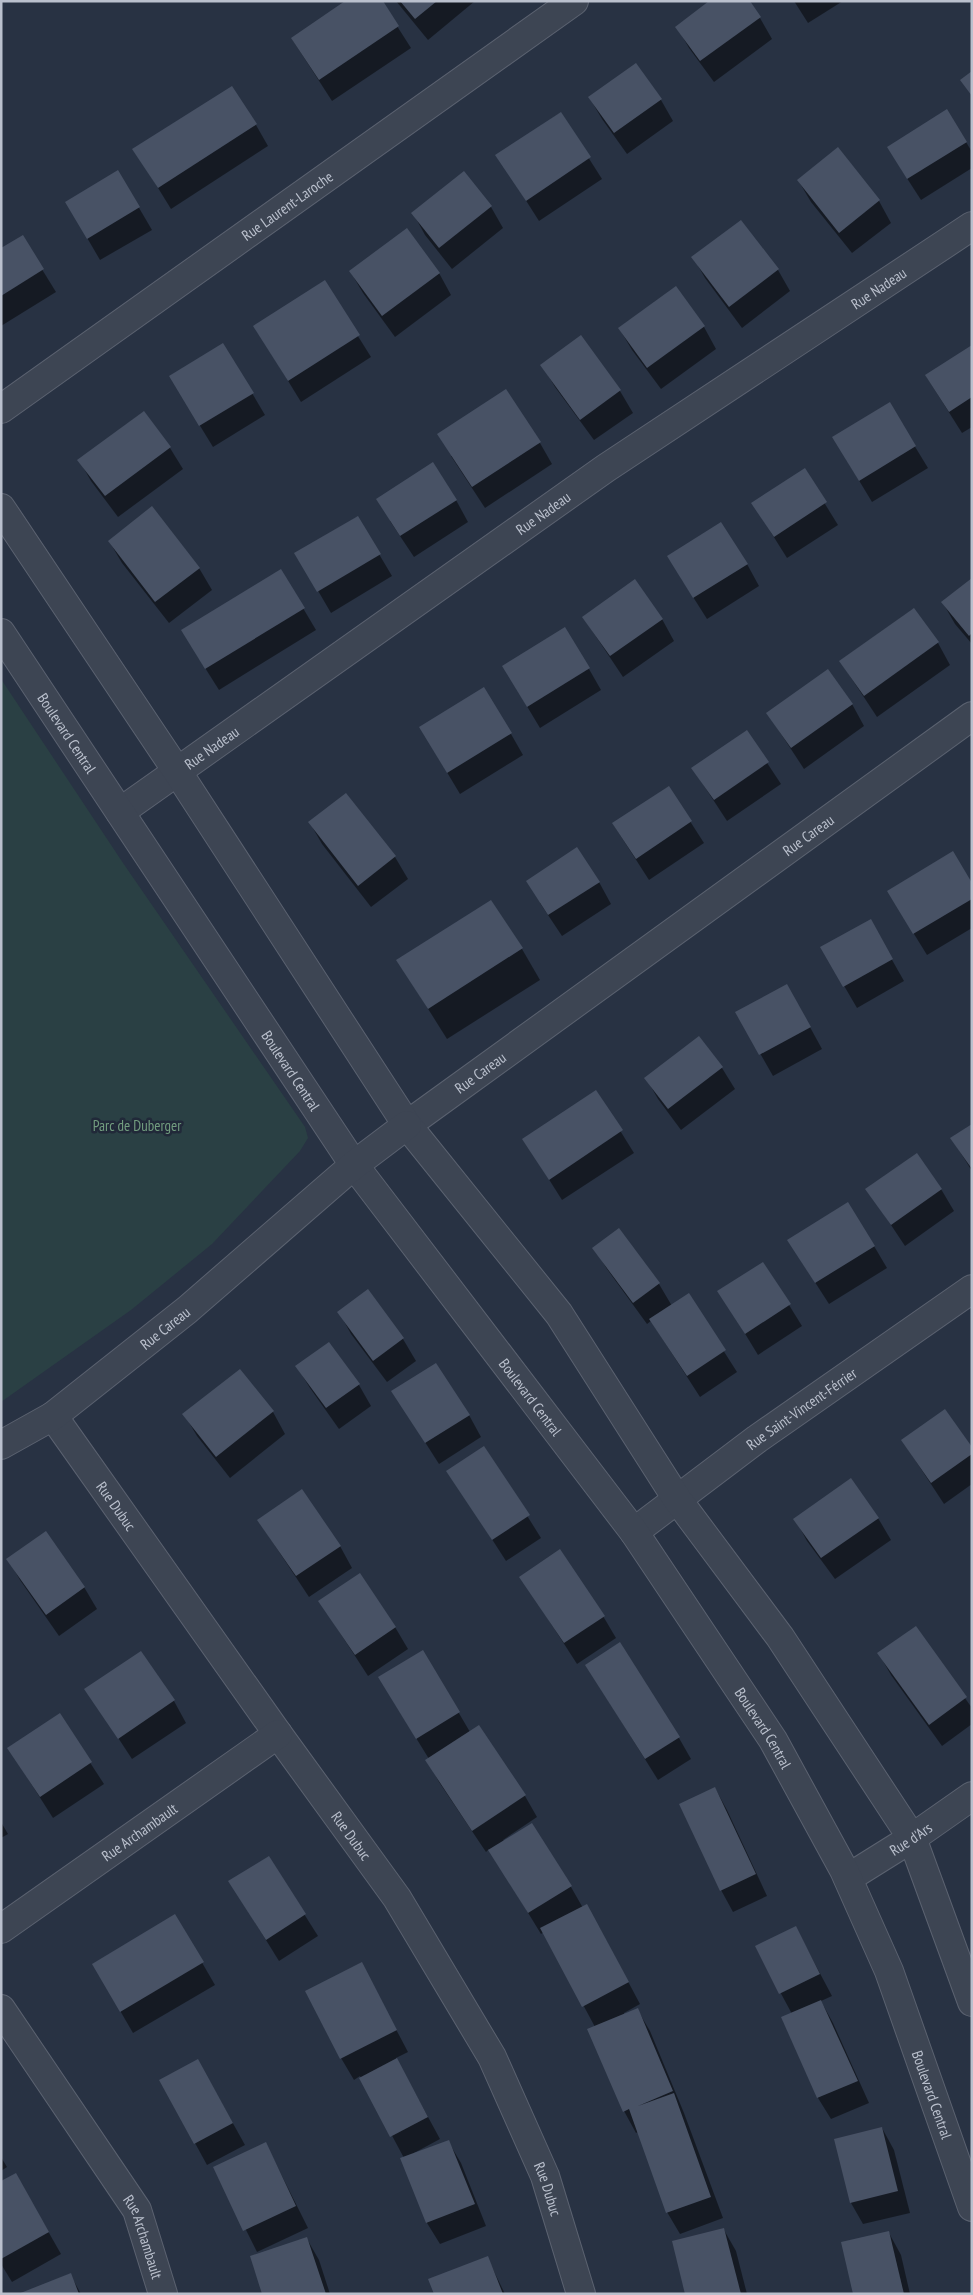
<svg xmlns="http://www.w3.org/2000/svg" width="973" height="2295" font-family="'PT Sans Narrow',sans-serif">
<style>
.green{fill:#2a4044}
.shadow{fill:#0007}
.building{fill:#485265}
.lines{fill:none;stroke-linecap:round;stroke-linejoin:round}
.minor-casing{stroke:#5b6270;stroke-width:30}
.tertiary-casing{stroke:#5b6270;stroke-width:30}
.minor{stroke:#3d4553;stroke-width:28}
.tertiary{stroke:#3d4553;stroke-width:28}
.labels{text-anchor:middle;dominant-baseline:central;stroke-width:5;stroke-linejoin:round;paint-order:stroke}
.street-label{font-size:15px;fill:#bac0cd;stroke:#212939}
.park-label{font-size:15px;fill:#729d7f;stroke:#212939}
</style>
<rect width="100%" height="100%" fill="#283243"/>
<polygon class="green" points="1,679 123,863 305,1127 308,1138 300,1151 212,1244 131,1310 1,1402"/>
<g class="shadow">
<polygon points="381,1 411,48 332,101 292,39"/>
<polygon points="396,1 475,1 428,40"/>
<polygon points="794,1 843,1 808,23"/>
<polygon points="760,18 772,39 714,82 689,48 677,27"/>
<polygon points="589,97 661,100 673,121 627,154 602,119"/>
<polygon points="560,113 602,179 539,221 497,155"/>
<polygon points="256,125 268,146 171,209 134,149"/>
<polygon points="966,142 972,152 972,168 921,200 901,169"/>
<polygon points="838,148 879,201 891,223 852,253 811,202 798,180"/>
<polygon points="118,172 152,230 100,260 79,224"/>
<polygon points="491,207 503,228 452,269 425,235 413,213"/>
<polygon points="741,221 778,270 790,291 742,328 705,278 693,257"/>
<polygon points="22,237 56,292 1,326 1,250"/>
<polygon points="350,271 439,273 451,295 395,337 363,293"/>
<polygon points="324,282 371,357 301,402 255,327"/>
<polygon points="675,288 704,327 716,349 661,389 632,350 619,328"/>
<polygon points="581,337 620,391 633,413 594,440 555,387 542,365"/>
<polygon points="972,347 972,427 962,433 926,376"/>
<polygon points="252,393 265,415 213,447 183,398"/>
<polygon points="889,404 928,468 872,502 846,459"/>
<polygon points="143,412 170,448 183,469 118,517 91,481 79,460"/>
<polygon points="540,443 552,464 485,508 451,456"/>
<polygon points="804,470 838,525 787,558 753,504"/>
<polygon points="456,500 468,522 414,557 390,521"/>
<polygon points="357,517 392,576 331,613 296,553"/>
<polygon points="109,541 199,568 212,590 169,623 122,563"/>
<polygon points="747,564 759,586 707,619 681,578"/>
<polygon points="281,571 316,630 219,690 195,652"/>
<polygon points="972,579 972,644 955,624 943,603"/>
<polygon points="913,609 938,643 950,665 877,717 840,661"/>
<polygon points="583,617 662,619 674,641 623,677"/>
<polygon points="589,669 601,690 540,728 516,688"/>
<polygon points="852,704 864,726 804,769 768,714"/>
<polygon points="746,731 781,784 727,821 693,769"/>
<polygon points="511,734 523,755 460,794 433,749"/>
<polygon points="668,787 704,843 649,880 613,824"/>
<polygon points="346,794 395,857 408,879 371,907 322,844 310,823"/>
<polygon points="599,882 611,904 562,936 540,903"/>
<polygon points="972,885 972,928 927,955 901,913"/>
<polygon points="870,921 904,981 857,1008 822,948"/>
<polygon points="522,949 540,980 447,1039 398,961"/>
<polygon points="799,1007 822,1049 773,1076 737,1013"/>
<polygon points="699,1037 722,1068 735,1089 681,1130 658,1099 646,1078"/>
<polygon points="596,1092 634,1153 562,1200 524,1140"/>
<polygon points="972,1125 972,1171 952,1139"/>
<polygon points="867,1189 941,1189 954,1211 905,1246"/>
<polygon points="619,1230 659,1284 672,1306 688,1295 737,1372 700,1397 651,1321 647,1324 607,1269 594,1248"/>
<polygon points="874,1246 887,1268 829,1304 802,1262"/>
<polygon points="368,1291 403,1339 416,1361 387,1382 351,1334 339,1312"/>
<polygon points="719,1291 789,1305 802,1326 758,1355"/>
<polygon points="297,1367 359,1385 371,1406 339,1429 310,1388"/>
<polygon points="393,1392 469,1415 481,1437 439,1464"/>
<polygon points="273,1412 285,1434 230,1478 197,1436 184,1414"/>
<polygon points="902,1440 972,1449 972,1484 944,1504"/>
<polygon points="484,1447 541,1538 506,1561 448,1471"/>
<polygon points="878,1518 891,1540 835,1579 807,1541 795,1519"/>
<polygon points="258,1520 340,1546 352,1568 309,1597"/>
<polygon points="8,1559 84,1587 97,1609 59,1636 20,1580"/>
<polygon points="521,1577 603,1616 616,1638 577,1664"/>
<polygon points="320,1602 395,1627 408,1649 368,1676"/>
<polygon points="915,1628 972,1708 972,1724 942,1746 891,1675 879,1654"/>
<polygon points="423,1652 470,1732 525,1796 537,1817 503,1840 571,1887 583,1908 599,1927 640,2004 624,2013 624,2015 637,2009 650,2031 684,2113 723,2218 680,2234 667,2212 638,2132 636,2133 624,2111 595,2027 544,1932 541,1934 489,1849 486,1852 439,1782 427,1760 429,1759 392,1699"/>
<polygon points="586,1665 679,1738 691,1759 658,1780"/>
<polygon points="86,1689 174,1701 186,1723 132,1759"/>
<polygon points="59,1715 104,1784 53,1818 9,1749"/>
<polygon points="715,1788 727,1810 767,1896 733,1912 721,1890"/>
<polygon points="1,1822 8,1834 1,1838"/>
<polygon points="268,1857 318,1936 279,1961 230,1882"/>
<polygon points="175,1916 215,1985 133,2033 93,1964"/>
<polygon points="796,1928 832,1996 821,2001 833,2023 869,2103 831,2119 818,2098 783,2018 792,2014 756,1947"/>
<polygon points="361,1963 408,2052 396,2058 440,2139 414,2153 415,2154 448,2141 461,2163 486,2226 440,2244 427,2223 402,2159 404,2158 360,2076 354,2080 341,2058"/>
<polygon points="161,2081 210,2082 245,2145 207,2165"/>
<polygon points="882,2128 894,2150 910,2213 863,2224 851,2203"/>
<polygon points="266,2144 308,2228 257,2252 215,2168"/>
<polygon points="1,2157 7,2167 1,2171"/>
<polygon points="16,2175 61,2254 12,2282 1,2264 1,2183"/>
<polygon points="724,2230 736,2251 747,2294 686,2294"/>
<polygon points="889,2233 901,2255 910,2294 854,2294"/>
<polygon points="307,2239 319,2260 330,2294 264,2294"/>
<polygon points="487,2257 505,2294 435,2294"/>
<polygon points="70,2274 81,2294 21,2294"/>
</g>
<g class="building">
<polygon points="345,1 383,1 399,26 319,80 291,38"/>
<polygon points="400,1 437,1 415,19"/>
<polygon points="709,1 750,1 761,17 700,61 675,27"/>
<polygon points="636,63 662,99 614,133 588,97"/>
<polygon points="972,71 972,96 960,80"/>
<polygon points="232,86 257,124 158,188 132,149"/>
<polygon points="947,109 967,142 907,179 887,147"/>
<polygon points="561,112 591,157 526,201 495,155"/>
<polygon points="838,147 880,200 839,233 797,180"/>
<polygon points="118,170 140,207 87,239 65,202"/>
<polygon points="464,171 492,206 439,248 411,213"/>
<polygon points="741,220 779,269 729,307 691,257"/>
<polygon points="407,228 440,273 382,316 349,271"/>
<polygon points="23,235 44,269 1,296 1,248"/>
<polygon points="325,280 360,335 288,381 253,326"/>
<polygon points="676,286 705,326 647,368 618,328"/>
<polygon points="581,335 621,390 580,420 540,365"/>
<polygon points="223,343 254,393 199,426 169,376"/>
<polygon points="972,345 972,397 949,412 925,375"/>
<polygon points="506,389 541,442 472,487 437,434"/>
<polygon points="890,402 916,446 859,481 832,437"/>
<polygon points="144,411 171,447 105,496 77,460"/>
<polygon points="433,462 457,500 400,536 376,499"/>
<polygon points="805,468 827,502 774,537 751,503"/>
<polygon points="152,506 200,568 155,602 108,541"/>
<polygon points="358,516 381,554 317,592 294,553"/>
<polygon points="721,522 748,564 693,598 667,556"/>
<polygon points="281,569 305,608 205,669 181,630"/>
<polygon points="972,578 972,633 969,636 941,602"/>
<polygon points="635,579 663,619 610,656 582,617"/>
<polygon points="914,608 939,642 864,696 839,661"/>
<polygon points="565,627 590,668 527,707 502,666"/>
<polygon points="828,669 853,704 791,748 766,713"/>
<polygon points="484,687 512,733 447,773 419,727"/>
<polygon points="747,730 769,762 714,800 691,768"/>
<polygon points="669,786 692,821 636,859 612,823"/>
<polygon points="346,793 396,856 358,886 308,822"/>
<polygon points="577,847 600,882 548,915 526,881"/>
<polygon points="953,851 972,883 972,899 913,934 887,891"/>
<polygon points="491,900 523,948 428,1009 396,960"/>
<polygon points="871,919 893,959 843,987 820,947"/>
<polygon points="787,984 811,1027 759,1055 735,1012"/>
<polygon points="699,1036 723,1067 668,1109 644,1078"/>
<polygon points="596,1090 623,1130 549,1180 522,1139"/>
<polygon points="972,1124 972,1169 950,1138"/>
<polygon points="917,1153 942,1189 891,1225 865,1189"/>
<polygon points="848,1202 875,1246 815,1283 787,1240"/>
<polygon points="619,1228 660,1283 633,1303 592,1248"/>
<polygon points="763,1262 791,1304 745,1334 717,1291"/>
<polygon points="368,1289 404,1338 373,1361 337,1312"/>
<polygon points="689,1293 726,1350 687,1376 649,1319"/>
<polygon points="329,1342 360,1384 326,1408 295,1366"/>
<polygon points="436,1363 470,1415 425,1443 391,1391"/>
<polygon points="240,1369 274,1411 216,1457 182,1414"/>
<polygon points="945,1409 972,1447 972,1454 931,1483 901,1440"/>
<polygon points="484,1446 530,1515 492,1540 446,1471"/>
<polygon points="851,1478 879,1518 821,1558 793,1519"/>
<polygon points="302,1489 341,1546 296,1576 257,1520"/>
<polygon points="46,1531 85,1587 46,1615 6,1559"/>
<polygon points="560,1549 605,1616 564,1643 519,1577"/>
<polygon points="360,1573 396,1627 355,1655 318,1601"/>
<polygon points="916,1626 967,1697 929,1725 877,1653"/>
<polygon points="620,1642 680,1737 645,1759 585,1665"/>
<polygon points="423,1650 460,1712 416,1739 378,1677"/>
<polygon points="141,1651 175,1700 118,1739 84,1689"/>
<polygon points="60,1713 92,1762 40,1797 7,1748"/>
<polygon points="479,1725 526,1795 472,1831 425,1760"/>
<polygon points="715,1787 756,1874 720,1891 679,1804"/>
<polygon points="532,1823 572,1886 528,1913 488,1850"/>
<polygon points="269,1856 306,1914 266,1940 228,1881"/>
<polygon points="587,1904 629,1982 582,2007 540,1928"/>
<polygon points="175,1914 204,1962 120,2012 92,1964"/>
<polygon points="796,1926 820,1974 779,1994 755,1946"/>
<polygon points="362,1962 397,2030 340,2059 305,1991"/>
<polygon points="821,2000 858,2081 817,2098 781,2017"/>
<polygon points="638,2008 673,2091 638,2106 674,2093 711,2197 666,2213 629,2109 623,2112 587,2029"/>
<polygon points="397,2058 428,2117 390,2137 359,2078"/>
<polygon points="198,2059 233,2123 194,2144 159,2080"/>
<polygon points="882,2127 898,2191 850,2203 834,2139"/>
<polygon points="449,2140 475,2204 426,2223 400,2158"/>
<polygon points="266,2142 296,2206 243,2231 213,2167"/>
<polygon points="16,2173 49,2232 1,2259 1,2181"/>
<polygon points="724,2228 741,2294 685,2294 672,2241"/>
<polygon points="889,2231 904,2294 853,2294 841,2242"/>
<polygon points="307,2237 326,2294 262,2294 250,2256"/>
<polygon points="488,2256 503,2294 434,2294 428,2279"/>
<polygon points="71,2273 79,2294 18,2294"/>
</g>
<g class="lines">
<defs>
<g id="minor">
<path id="s1" d="M 1,409 L 574,1"/>
<path id="s2" d="M 120,812 L 606,468 L 972,226"/>
<path id="s3" d="M 407,1125 L 972,716"/>
<path id="s4" d="M 53,1416 L 278,1734 L 397,1898 L 492,2057 L 545,2176 L 581,2294"/>
<path id="s5" d="M 634,1532 L 757,1439 L 972,1289"/>
<path id="s6" d="M 848,1878 L 912,1838 L 972,1796"/>
<path id="s7" d="M 1,1929 L 278,1734"/>
<path id="s8" d="M 1,2009 L 137,2210 L 163,2294"/>
</g>
<g id="tertiary">
<polyline points="1,508 177,771 407,1125 559,1314 677,1499 780,1637 912,1838 972,2002"/>
<path id="s9" d="M 1,633 L 354,1165 L 634,1532 L 773,1740 L 844,1870 L 889,1971 L 972,2207"/>
<path id="s10" d="M 1,1445 L 53,1416 L 187,1310 L 354,1165 L 407,1125"/>
</g>
</defs>
<use href="#minor" class="minor-casing"/>
<use href="#tertiary" class="tertiary-casing"/>
<use href="#minor" class="minor"/>
<use href="#tertiary" class="tertiary"/>
</g>
<g class="labels">
<g class="street-label">
<text stroke="none"><textPath href="#s1" startOffset="351">Rue Laurent-Laroche</textPath></text>
<text stroke="none"><textPath href="#s2" startOffset="922">Rue Nadeau</textPath></text>
<text stroke="none"><textPath href="#s2" startOffset="518">Rue Nadeau</textPath></text>
<text stroke="none"><textPath href="#s9" startOffset="120">Boulevard Central</textPath></text>
<text stroke="none"><textPath href="#s2" startOffset="112">Rue Nadeau</textPath></text>
<text stroke="none"><textPath href="#s3" startOffset="495">Rue Careau</textPath></text>
<text stroke="none"><textPath href="#s9" startOffset="525">Boulevard Central</textPath></text>
<text stroke="none"><textPath href="#s3" startOffset="90">Rue Careau</textPath></text>
<text stroke="none"><textPath href="#s10" startOffset="202">Rue Careau</textPath></text>
<text stroke="none"><textPath href="#s9" startOffset="930">Boulevard Central</textPath></text>
<text stroke="none"><textPath href="#s5" startOffset="208">Rue Saint-Vincent-Férrier</textPath></text>
<text stroke="none"><textPath href="#s4" startOffset="110">Rue Dubuc</textPath></text>
<text stroke="none"><textPath href="#s9" startOffset="1335">Boulevard Central</textPath></text>
<text stroke="none"><textPath href="#s7" startOffset="169">Rue Archambault</textPath></text>
<text stroke="none"><textPath href="#s4" startOffset="515">Rue Dubuc</textPath></text>
<text stroke="none"><textPath href="#s6" startOffset="74">Rue d'Ars</textPath></text>
<text stroke="none"><textPath href="#s9" startOffset="1740">Boulevard Central</textPath></text>
<text stroke="none"><textPath href="#s4" startOffset="921">Rue Dubuc</textPath></text>
<text stroke="none"><textPath href="#s8" startOffset="270">Rue Archambault</textPath></text>
</g>
<g class="park-label">
<text x="137" y="1125">Parc de Duberger</text>
</g>
</g>
<rect width="973" height="2295" fill="none" stroke="#bac0cd" stroke-width="5"/>
</svg>
